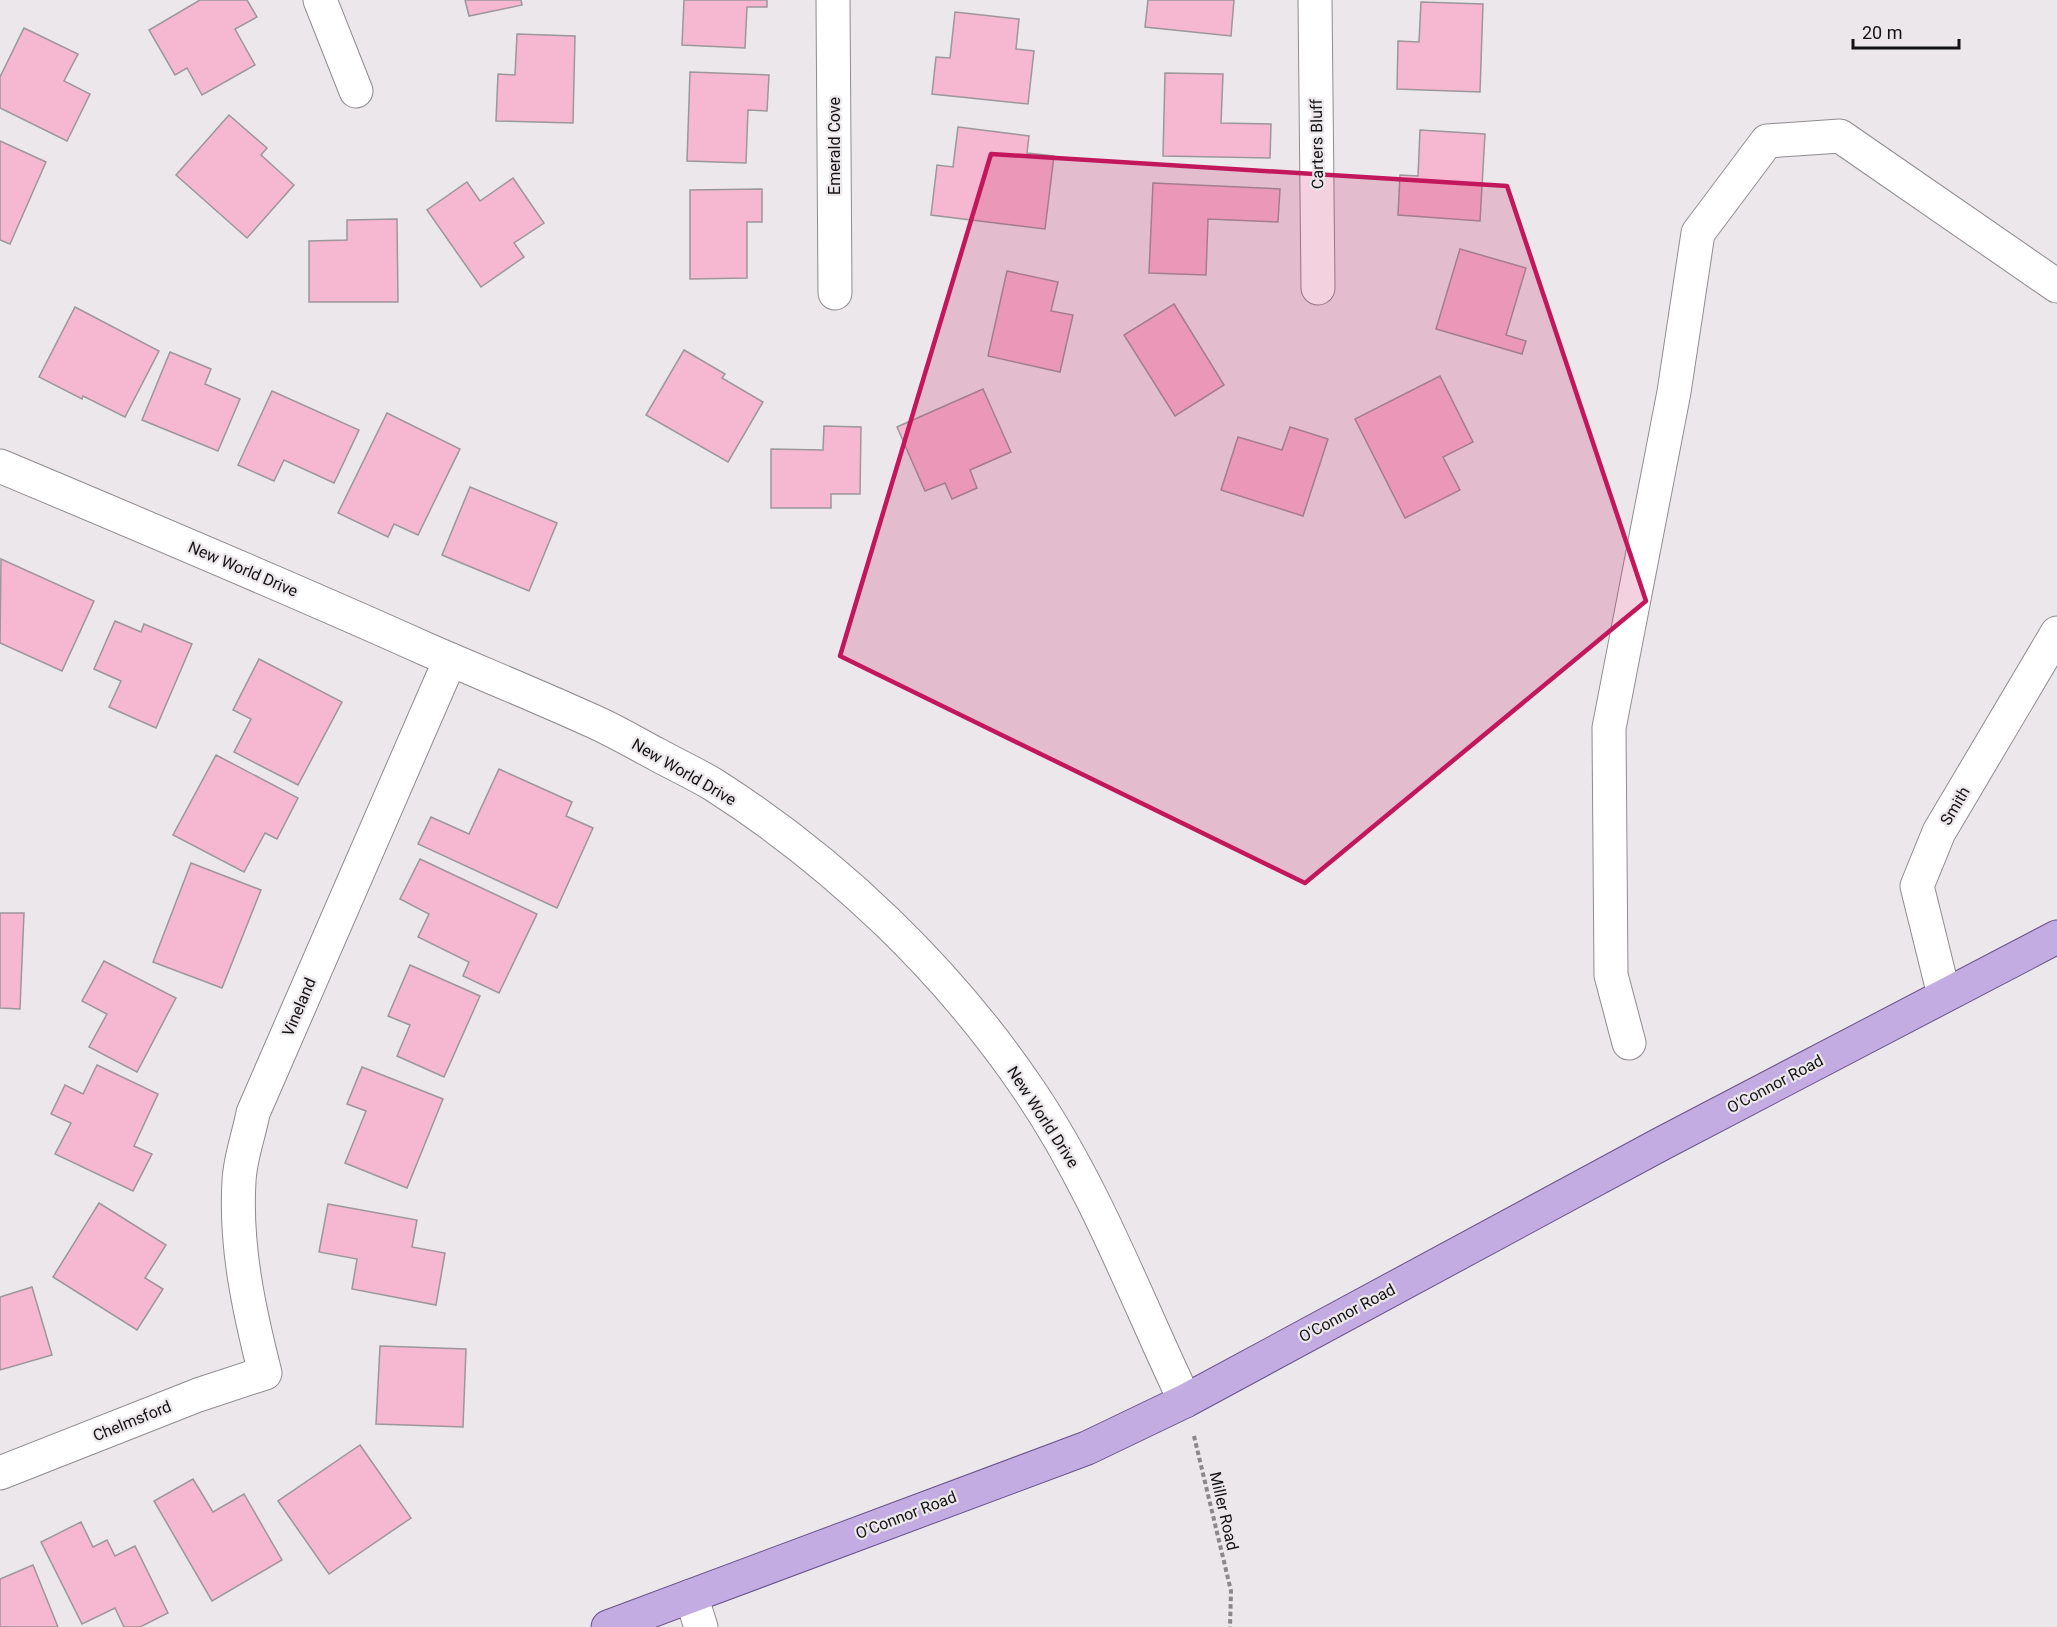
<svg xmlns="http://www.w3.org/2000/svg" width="2057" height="1627" font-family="Roboto,sans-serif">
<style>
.building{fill:#f6b7d0;stroke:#9c9799;stroke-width:1.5}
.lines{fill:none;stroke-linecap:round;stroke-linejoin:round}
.minor-casing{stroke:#8f8c8f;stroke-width:35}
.major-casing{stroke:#6a528c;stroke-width:35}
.path{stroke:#8a888a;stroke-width:4;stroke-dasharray:4.5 3;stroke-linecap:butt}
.minor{stroke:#fff;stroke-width:33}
.major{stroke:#c2ace1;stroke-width:33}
.marked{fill:#c2185b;fill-opacity:0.2;stroke:#c2185b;stroke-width:4.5;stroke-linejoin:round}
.labels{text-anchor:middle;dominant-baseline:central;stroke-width:4.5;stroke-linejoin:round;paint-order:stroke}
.street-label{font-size:16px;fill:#141314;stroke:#ebe7eb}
</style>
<rect width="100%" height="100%" fill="#ebe7eb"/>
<g class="building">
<polygon points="200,0 247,0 257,17 235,29 255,65 202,95 187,68 175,75 149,30"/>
<polygon points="465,0 521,0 522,5 469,16"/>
<polygon points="684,0 767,0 767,7 747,7 745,48 682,45"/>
<polygon points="1148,0 1234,0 1231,36 1145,27"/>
<polygon points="1421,2 1483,4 1480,92 1397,89 1398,41 1419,42"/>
<polygon points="955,12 1019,19 1016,49 1034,51 1028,104 932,94 936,57 950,58"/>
<polygon points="24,28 78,54 64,81 90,94 67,141 0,108 0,77"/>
<polygon points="517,34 575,36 573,123 496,121 498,74 515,75"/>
<polygon points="690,72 769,75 767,111 748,110 746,163 687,161"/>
<polygon points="1165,73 1223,74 1221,123 1271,124 1270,158 1163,156"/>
<polygon points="229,115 267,148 261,155 294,185 247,238 176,175"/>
<polygon points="958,127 1029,136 1027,153 1054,156 1045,229 931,215 937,165 953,167"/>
<polygon points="1420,130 1485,134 1480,221 1398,215 1400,175 1418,176"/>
<polygon points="0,141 46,162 10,244 0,240"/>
<polygon points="513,178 544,223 514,243 524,257 481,287 427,210 467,182 480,201"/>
<polygon points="1153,183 1280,189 1278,222 1208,219 1206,275 1149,273"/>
<polygon points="762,189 762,222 747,222 747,278 690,279 690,190"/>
<polygon points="397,219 398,302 309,302 309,241 347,240 347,220"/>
<polygon points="1460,249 1526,268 1506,335 1526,341 1522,354 1436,329"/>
<polygon points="1007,271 1058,282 1051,311 1073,315 1060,372 988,356"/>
<polygon points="1174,304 1224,385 1175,416 1124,335"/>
<polygon points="75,307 159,351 125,417 83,396 82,399 39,377"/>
<polygon points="684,350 725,374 722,378 763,402 728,462 646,415"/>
<polygon points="170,352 211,369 205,384 240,399 218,451 142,420"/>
<polygon points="1440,376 1473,442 1443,457 1460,490 1405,518 1355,419"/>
<polygon points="983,389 1011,452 970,470 977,488 952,499 945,483 925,491 897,427"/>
<polygon points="272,391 359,430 334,483 284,460 274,481 238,465"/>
<polygon points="387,413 460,449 418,535 394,524 388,537 338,513"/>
<polygon points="824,426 861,427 860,494 831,494 831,508 771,508 771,449 823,450"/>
<polygon points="1290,427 1328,439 1303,516 1221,490 1238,437 1282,450"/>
<polygon points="470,487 557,523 529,591 442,555"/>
<polygon points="1,559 94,601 62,671 0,643"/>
<polygon points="115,621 141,632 144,624 192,644 156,728 109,707 121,681 94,669"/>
<polygon points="259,659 342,702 298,785 234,752 251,719 233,710"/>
<polygon points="216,755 298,798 277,839 265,833 244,872 173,835"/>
<polygon points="499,769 572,802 566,816 593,828 557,908 418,844 431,817 469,834"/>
<polygon points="420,859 537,914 499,993 463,976 469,962 418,937 429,914 400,899"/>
<polygon points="191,863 261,890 222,988 153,962"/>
<polygon points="0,913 24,913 20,1009 0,1008"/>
<polygon points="104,961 176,998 137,1072 89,1047 107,1014 82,1001"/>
<polygon points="410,965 480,996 444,1077 397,1056 410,1025 388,1016"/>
<polygon points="97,1065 158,1094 134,1146 152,1154 133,1191 55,1154 71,1123 51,1114 65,1085 83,1094"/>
<polygon points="362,1067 443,1099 407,1188 345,1163 366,1111 347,1104"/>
<polygon points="99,1203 166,1245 145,1278 163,1289 137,1330 53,1277"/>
<polygon points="328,1204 417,1220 412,1247 445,1253 436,1305 352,1289 357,1259 319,1252"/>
<polygon points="32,1287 52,1355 0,1370 0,1297"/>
<polygon points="380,1346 466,1349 463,1427 376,1424"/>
<polygon points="360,1445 411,1518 329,1574 278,1501"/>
<polygon points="193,1479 213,1512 244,1494 282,1560 212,1601 154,1501"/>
<polygon points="81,1522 93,1547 107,1540 115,1556 135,1546 168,1613 140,1627 124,1627 115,1608 82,1624 41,1542"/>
<polygon points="33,1565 58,1627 0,1627 0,1579"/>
</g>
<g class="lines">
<defs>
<g id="minor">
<polyline points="320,0 356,91"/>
<polyline points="833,0 835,293"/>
<polyline points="1315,0 1318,288"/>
<path d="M 0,466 C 143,526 286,586 428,650 C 481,673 535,695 588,719 C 612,729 635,743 658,755 C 676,765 696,774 714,785 C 836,863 948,970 1029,1090 C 1095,1187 1135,1296 1185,1401"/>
<polyline points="1944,995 1917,886 1939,832 2057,633"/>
<polyline points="1629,1043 1611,975 1609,728 1674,392 1698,233 1767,141 1840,136 2057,286"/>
<path d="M 0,1473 L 198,1395 L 265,1373 C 249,1310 235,1246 239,1181 C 240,1158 249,1135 253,1113 L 450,660"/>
<polyline points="691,1596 701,1627"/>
</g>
<polyline id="major" points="608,1627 1087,1448 1185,1401 1661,1144 2057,937"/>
</defs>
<use href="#minor" class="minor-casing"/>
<use href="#major" class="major-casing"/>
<polyline class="path" points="1194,1436 1231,1591 1230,1627"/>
<use href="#minor" class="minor"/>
<use href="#major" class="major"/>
</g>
<path class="marked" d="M 991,154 L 1507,186 L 1646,601 L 1305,883 L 840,656 Z"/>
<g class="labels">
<g class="street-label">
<text transform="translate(1317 144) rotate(-91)">Carters Bluff</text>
<text transform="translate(834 146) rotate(-90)">Emerald Cove</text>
<text transform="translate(243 569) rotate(23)">New World Drive</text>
<text transform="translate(684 772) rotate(30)">New World Drive</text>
<text transform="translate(1955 806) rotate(-59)">Smith</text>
<text transform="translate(299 1007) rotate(-67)">Vineland</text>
<text transform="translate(1775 1084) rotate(-28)">O'Connor Road</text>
<text transform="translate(1043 1117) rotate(57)">New World Drive</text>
<text transform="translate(1347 1313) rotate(-28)">O'Connor Road</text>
<text transform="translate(132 1421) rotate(-22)">Chelmsford</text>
<text transform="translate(1224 1511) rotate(77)">Miller Road</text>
<text transform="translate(906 1515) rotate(-21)">O'Connor Road</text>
</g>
</g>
<path d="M1853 39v9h106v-9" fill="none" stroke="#141314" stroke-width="3"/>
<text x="1862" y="39" font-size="18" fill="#141314" stroke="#ebe7eb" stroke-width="4.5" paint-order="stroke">20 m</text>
</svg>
